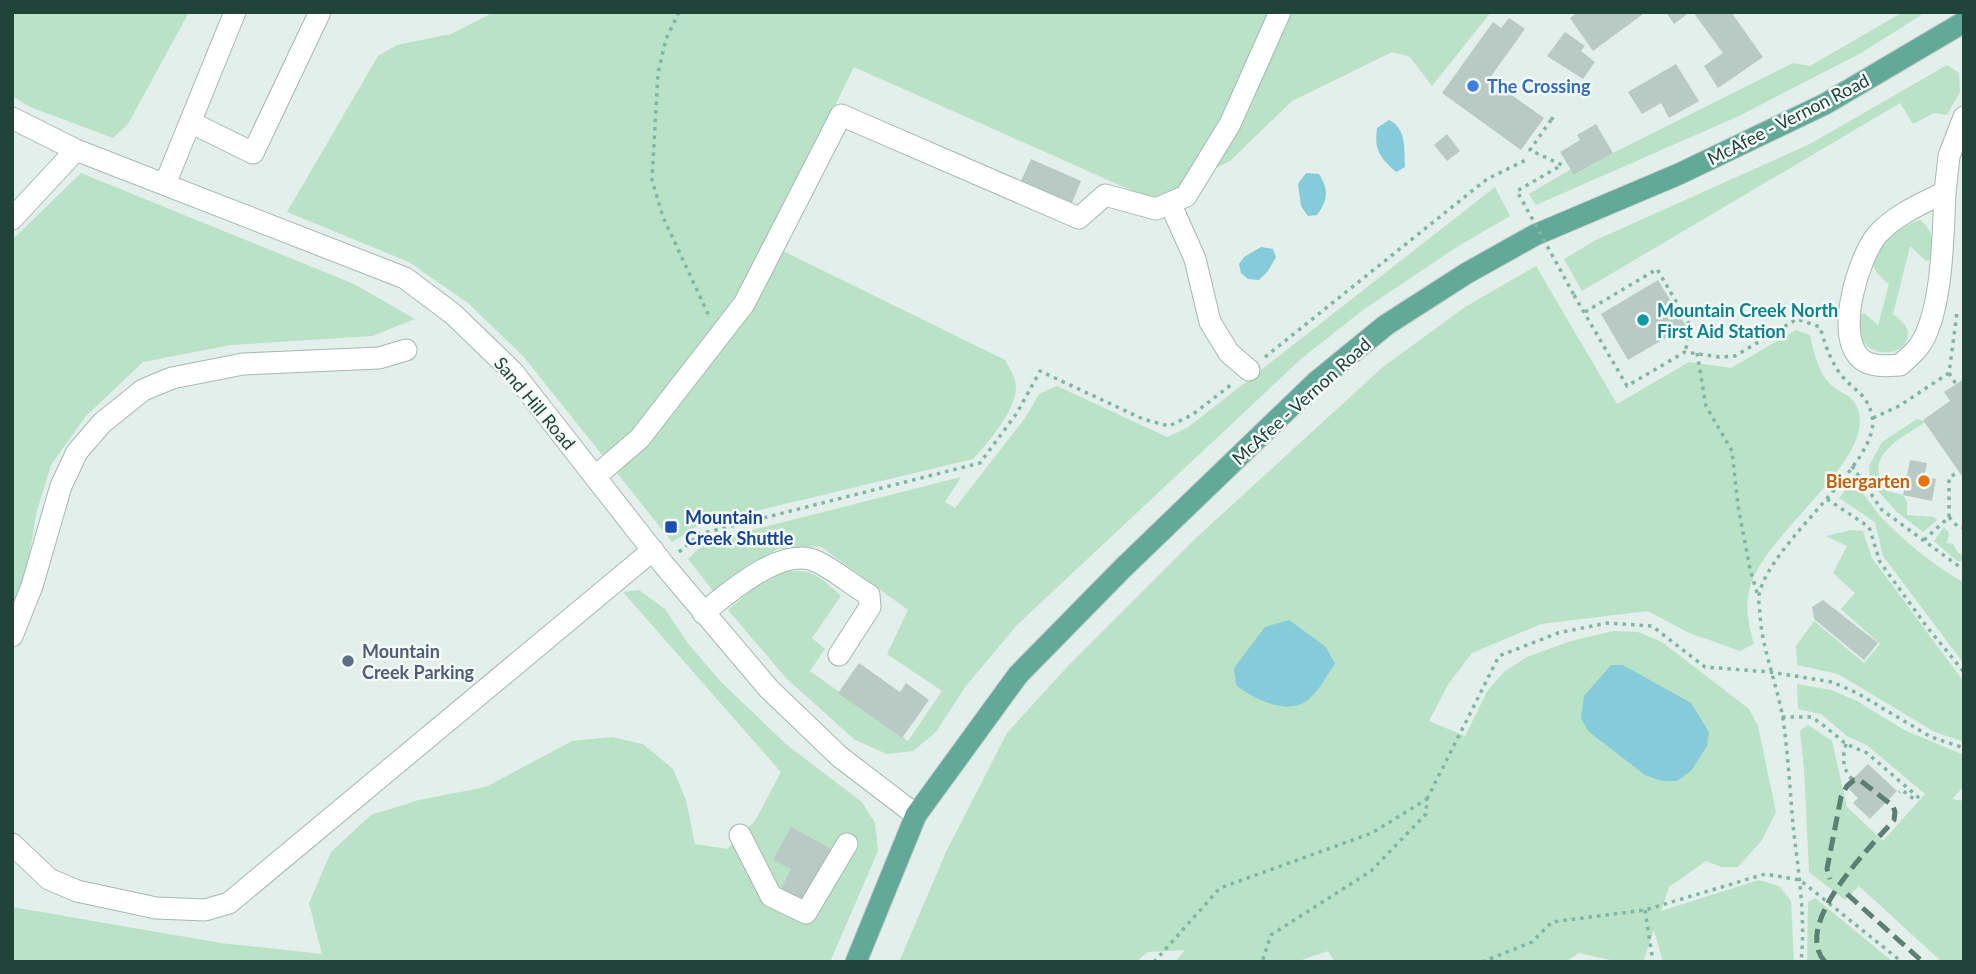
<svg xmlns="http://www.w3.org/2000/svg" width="1976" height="974" font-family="Lato,sans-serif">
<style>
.green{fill:#bae2c6}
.water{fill:#85cbda}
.building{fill:#b8cac3}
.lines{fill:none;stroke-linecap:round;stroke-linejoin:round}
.minor-casing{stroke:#a5b8b2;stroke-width:23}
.major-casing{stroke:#c1cac8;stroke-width:23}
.path{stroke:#80b6a6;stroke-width:3.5;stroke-dasharray:3.5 5;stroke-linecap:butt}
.minor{stroke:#fff;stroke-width:21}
.major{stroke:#63a999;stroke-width:21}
.rail{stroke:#5b7e75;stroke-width:5;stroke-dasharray:14 7;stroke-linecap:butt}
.path-bridge{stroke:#80b6a6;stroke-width:3.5;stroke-dasharray:3.5 5;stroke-linecap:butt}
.shop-dot{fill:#3f7fe0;stroke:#f5fbf8;stroke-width:2.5}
.culture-dot{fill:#0f9aa8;stroke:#f5fbf8;stroke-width:2.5}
.food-dot{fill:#e8710a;stroke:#f5fbf8;stroke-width:2.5}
.transit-dot{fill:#1a4fb4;stroke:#f5fbf8;stroke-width:2.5}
.service-dot{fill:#5c6f8a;stroke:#f5fbf8;stroke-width:2.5}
.labels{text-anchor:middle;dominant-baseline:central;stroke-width:5;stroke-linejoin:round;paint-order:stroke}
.shop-label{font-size:18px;font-weight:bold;fill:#366cbe;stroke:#f5fbf8;text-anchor:start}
.street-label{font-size:18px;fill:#20433a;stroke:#f5fbf8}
.culture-label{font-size:18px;font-weight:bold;fill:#0d838f;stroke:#f5fbf8;text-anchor:start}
.food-label{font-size:18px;font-weight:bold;fill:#c56008;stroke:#f5fbf8;text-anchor:end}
.transit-label{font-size:18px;font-weight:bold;fill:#164399;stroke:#f5fbf8;text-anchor:start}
.service-label{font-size:18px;font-weight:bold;fill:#4e5e75;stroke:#f5fbf8;text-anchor:start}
</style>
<rect width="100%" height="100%" fill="#e3efea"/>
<g class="green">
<polygon points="12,12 189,12 128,124 113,138 30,107 12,96"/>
<path d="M 494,12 L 1491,12 L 1432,86 L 1410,57 L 1392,52 L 1292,101 L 1230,161 L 1153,200 L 854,67 L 767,243 L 1005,360 C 1008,366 1013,373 1015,380 C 1022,404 988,443 973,459 L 701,524 L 672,542 L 617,473 L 645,445 L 737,300 L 631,432 L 603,456 L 523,356 L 468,303 L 409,262 L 287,212 L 378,56 L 397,45 L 451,34 Z"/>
<polygon points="1903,12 1926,12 1861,53 1739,116 1536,205 1529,194 1571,169 1575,175 1613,153 1793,63 1810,66"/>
<polygon points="1947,65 1959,73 1960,92 1947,115 1934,113 1913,124 1900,103 1582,291 1564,259 1596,240 1810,144"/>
<polygon points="81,173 354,284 415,319 372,336 231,345 143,362 86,416 51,465 36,514 26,578 12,611 12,240"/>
<path d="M 1495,187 L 1510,216 L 1460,245 L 1363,310 L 1301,359 L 1017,625 L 965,687 L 936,732 L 913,751 L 887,754 L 855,740 L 786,678 L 728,610 C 753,589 786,556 820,578 C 827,583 834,590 841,596 L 812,638 L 825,649 L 810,671 L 908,741 L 942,691 L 887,654 L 908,610 L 820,546 L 778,549 L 748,565 L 713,591 L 688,559 L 705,542 L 961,477 L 945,502 L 955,508 L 1025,418 L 1039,394 L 1057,386 L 1167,437 L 1187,428 Z"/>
<path d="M 1920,220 C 1934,229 1933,244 1931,259 L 1926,261 L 1910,246 L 1893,314 C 1898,318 1907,325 1908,331 C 1911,356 1868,362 1860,334 C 1859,328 1859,322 1858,316 L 1864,313 L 1878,325 L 1889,284 C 1884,280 1877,274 1874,268 C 1866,246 1904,225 1920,220 Z"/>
<path d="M 1536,266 L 1617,404 L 1689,362 L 1731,368 L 1796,330 L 1810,335 C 1813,350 1818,372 1830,384 C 1842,396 1854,393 1859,413 C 1871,465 1760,536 1749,591 C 1745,610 1749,626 1754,644 L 1740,651 L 1687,632 L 1648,611 L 1541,624 L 1472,653 L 1449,683 L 1429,721 L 1465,736 L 1488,690 L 1505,671 L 1527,657 L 1571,641 L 1613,631 L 1638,632 L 1662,642 L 1749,709 L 1758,726 L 1776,812 L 1762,840 L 1738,867 L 1722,867 L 1706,861 L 1669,887 L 1661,911 L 1759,880 L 1779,886 L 1791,901 L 1794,962 L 1663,962 L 1654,930 L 1643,962 L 1620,962 L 1579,953 L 1565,962 L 1335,962 L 1328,951 L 1296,962 L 1175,962 L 1185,950 L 1148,952 L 1136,962 L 899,962 L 946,852 L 1007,733 L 1067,667 L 1197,537 L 1383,367 L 1465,307 Z"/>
<path d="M 1917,419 L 1925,422 C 1900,439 1861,456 1887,491 L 1903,495 L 1907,502 L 1907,515 L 1934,517 L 1937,520 L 1923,532 L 1897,512 L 1870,482 L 1869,466 L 1882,442 Z"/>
<path d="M 1851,483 C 1865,491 1871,507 1883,519 C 1906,543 1935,566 1964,583 L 1964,664 L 1883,556 L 1875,522 L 1839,498 Z"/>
<polygon points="1944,527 1949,533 1947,543 1953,544 1958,553 1964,555 1964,561 1957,561 1934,541"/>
<polygon points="1851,530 1863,531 1872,558 1964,682 1964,742 1935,732 1838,674 1797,665 1796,646 1814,621 1864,663 1880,644 1841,609 1855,593 1833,573 1847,546 1826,536"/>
<polygon points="639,590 665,609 687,642 721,682 787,745 862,802 875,823 878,851 830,962 12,962 12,907 221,943 322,954 309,903 331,852 371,815 419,800 486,787 572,741 612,737 643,744 673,769 686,800 695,844 727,849 755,821 781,772 623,592"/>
<polygon points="1797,684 1831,690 1857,701 1904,730 1964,755 1964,786 1952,799 1964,801 1964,962 1942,962 1859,886 1845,900 1809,872 1804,768 1800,731 1808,725 1832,741 1847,807 1883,841 1925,794 1868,746 1847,736 1821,714 1798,709"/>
<polygon points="1815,898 1893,962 1807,962 1808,902"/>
</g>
<g class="water">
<path d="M 1389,120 C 1407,129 1404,149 1405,167 L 1396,172 C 1380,157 1374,151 1377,128 Z"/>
<path d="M 1306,173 L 1319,174 C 1329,190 1328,200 1317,215 L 1308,216 L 1301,206 L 1298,184 Z"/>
<polygon points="1261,247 1273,249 1276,257 1268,271 1259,280 1248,279 1241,273 1239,264 1244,257"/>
<path d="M 1289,620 L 1326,647 L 1335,664 C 1327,675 1318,692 1308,700 C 1287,716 1253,699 1236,685 L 1234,668 L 1265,627 Z"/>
<polygon points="1611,665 1623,665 1691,703 1709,732 1707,746 1691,771 1677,781 1662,781 1645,775 1588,731 1581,718 1584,696"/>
</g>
<g class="building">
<polygon points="1578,12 1642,12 1643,14 1593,51 1570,18"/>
<polygon points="1666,12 1690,12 1674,24"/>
<polygon points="1693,12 1731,12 1763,57 1718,88 1704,66 1723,53"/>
<polygon points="1509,18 1525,29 1489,79 1544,118 1521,150 1442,93 1493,22 1501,28"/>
<polygon points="1565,32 1585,46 1581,51 1595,62 1583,79 1547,56"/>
<polygon points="1676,64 1699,101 1669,118 1661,103 1642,114 1628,92"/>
<polygon points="1596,124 1613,153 1574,175 1560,152 1580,140 1577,135"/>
<polygon points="1447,134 1460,151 1447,161 1434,145"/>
<polygon points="1031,159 1081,181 1071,205 1020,183"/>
<polygon points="1658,280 1686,326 1628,360 1601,314"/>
<polygon points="1964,379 1964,479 1923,420 1950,401 1944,392"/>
<polygon points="1910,460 1927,463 1924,477 1936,479 1932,501 1903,495"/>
<polygon points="1823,600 1878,643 1864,660 1814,619 1812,607"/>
<polygon points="859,663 900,692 906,683 929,700 902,738 838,693"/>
<polygon points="1868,764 1897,791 1870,819 1853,803 1858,798 1846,786"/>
<polygon points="791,827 833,850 804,904 780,891 791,869 773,860"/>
</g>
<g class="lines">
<defs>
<g id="minor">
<polyline points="12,118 76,150 405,278 453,314 513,372 664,565 769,689 840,757 916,815"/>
<polyline points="192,123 253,153 320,12"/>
<polyline points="165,184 235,12"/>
<path d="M 1945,192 C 1943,234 1943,310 1920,345 C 1915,352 1907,359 1900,365 C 1888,366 1869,368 1859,357 C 1836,332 1858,259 1877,235 C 1896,214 1921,204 1945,192 Z"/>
<polyline points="1945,192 1949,156 1964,117"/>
<polyline points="1170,203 1195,259 1210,322 1229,353 1249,370"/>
<polyline points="12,219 76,150"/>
<polyline points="596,476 640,438 744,304 841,115 1079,218 1105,195 1156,209 1186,196 1230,124 1280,12"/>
<path d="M 703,613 C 730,592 783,544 818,562 C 836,571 852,585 869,595 L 870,607 L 839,655"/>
<polyline points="12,636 32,586 61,486 77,452 102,423 143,390 172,378 243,364 379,358 406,350"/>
<polyline points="740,835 771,896 806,913 847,844"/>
<polyline points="12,844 49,879 77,891 156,908 205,910 229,903 653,550"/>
</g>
<polyline id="major" points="856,962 916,815 1018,675 1123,568 1315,383 1386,325 1467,273 1535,235 1679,174 1825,104 1964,22"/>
</defs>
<use href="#minor" class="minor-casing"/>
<use href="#major" class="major-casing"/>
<g class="path">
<polyline points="679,12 666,39 658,73 652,180 663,217 709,316"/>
<polyline points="1551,120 1556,114"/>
<path d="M 1574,295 L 1627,386 L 1685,352 L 1719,357 L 1735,356 L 1797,319 L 1820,327 C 1825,344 1830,360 1841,375 C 1854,391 1867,393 1872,416 C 1883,461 1770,541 1759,595 C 1758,602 1760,609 1760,616 C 1763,652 1777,684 1783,719 C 1788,754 1790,790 1793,825 C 1798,869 1806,917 1801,962"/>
<polyline points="1585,312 1657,269 1691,327 1685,352"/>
<polyline points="1697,353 1706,406 1732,451 1738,506 1750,569 1758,596"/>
<polyline points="1265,357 1487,179 1528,159"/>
<polyline points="1949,373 1956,384"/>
<polyline points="1873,418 1899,406 1949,373 1957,313"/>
<polyline points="1852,466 1882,510 1964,570"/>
<polyline points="1827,499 1869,527 1880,562 1927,627 1964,672"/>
<polyline points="1949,517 1958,527 1964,528"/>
<polyline points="1924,540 1949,517 1949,478 1959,471"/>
<polyline points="679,552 700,534 980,463 1017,413 1040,371 1143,419 1169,426 1192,415 1232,384"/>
<polyline points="1782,717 1811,717 1822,724 1846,744 1867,753 1918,797 1915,800 1902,790 1899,792"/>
<path d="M 1846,744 C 1842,758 1842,769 1853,780"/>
<polyline points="1427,799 1499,656 1558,633 1607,623 1652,626 1705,667 1770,672 1832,682 1857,693 1931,737 1964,748"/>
<polyline points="1645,910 1653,962"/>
<polyline points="1154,962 1220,888 1372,833 1427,799 1426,814 1371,871 1271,935 1262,962"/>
<polyline points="1482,962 1532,942 1552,922 1645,910 1765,874 1800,880 1902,962"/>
</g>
<use href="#minor" class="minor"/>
<use href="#major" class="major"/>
<g class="rail">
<polyline points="1847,894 1923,962"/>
<path d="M 1825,962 C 1791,924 1870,848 1894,820 L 1895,812 L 1893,806 L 1861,781 L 1854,780 L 1847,786 L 1841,797 L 1827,869 L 1830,879"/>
</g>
<polyline class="path-bridge" points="1551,120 1530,150 1562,165 1517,191 1574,295"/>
</g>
<circle class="shop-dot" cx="1473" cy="86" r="7"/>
<circle class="culture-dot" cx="1643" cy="320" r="7"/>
<circle class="food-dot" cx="1924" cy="481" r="7"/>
<rect class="transit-dot" x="664" y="520" width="14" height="14" rx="3.5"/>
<circle class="service-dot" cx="348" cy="661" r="7"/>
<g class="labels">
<g class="shop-label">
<text x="1487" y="86">The Crossing</text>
</g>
<g class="street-label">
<text transform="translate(1788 119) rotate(-27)">McAfee - Vernon Road</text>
<text transform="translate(1301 401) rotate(-42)">McAfee - Vernon Road</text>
<text transform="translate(535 403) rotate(50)">Sand Hill Road</text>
</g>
<g class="culture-label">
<text x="1657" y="310">Mountain Creek North<tspan x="1657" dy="21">First Aid Station</tspan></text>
</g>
<g class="food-label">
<text x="1910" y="481">Biergarten</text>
</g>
<g class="transit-label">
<text x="685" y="517">Mountain<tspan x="685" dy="21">Creek Shuttle</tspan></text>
</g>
<g class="service-label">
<text x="362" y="651">Mountain<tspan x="362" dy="21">Creek Parking</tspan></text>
</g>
</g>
<rect width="1976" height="974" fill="none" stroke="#20433a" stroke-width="28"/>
</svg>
